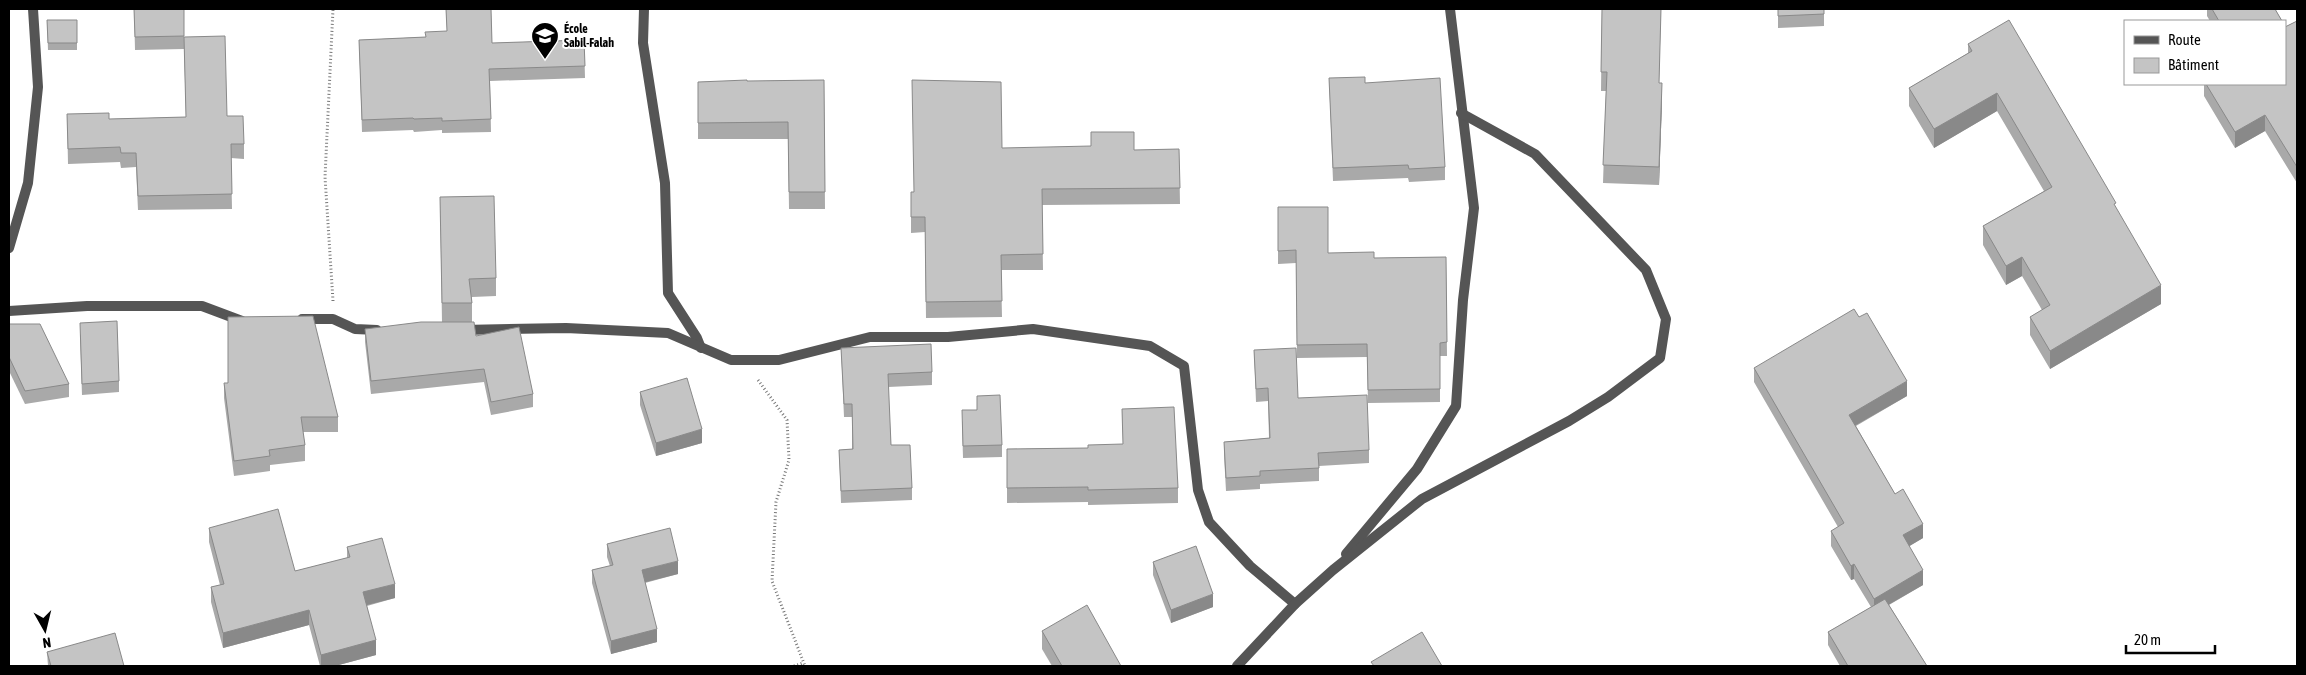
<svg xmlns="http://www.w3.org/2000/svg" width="2306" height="675" font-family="'Asap Condensed',sans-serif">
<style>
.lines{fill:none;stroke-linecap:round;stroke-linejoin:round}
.path{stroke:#777;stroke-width:3;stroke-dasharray:1 2.5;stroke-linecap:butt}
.street{stroke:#555;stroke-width:10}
.wall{fill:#a9a9a9}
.shaded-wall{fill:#898989}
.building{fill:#c4c4c4;stroke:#898989}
.labels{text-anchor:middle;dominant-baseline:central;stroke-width:4;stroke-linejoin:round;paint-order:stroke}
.poi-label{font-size:12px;font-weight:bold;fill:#000;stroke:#fff;text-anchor:start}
</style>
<rect width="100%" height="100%" fill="#fff"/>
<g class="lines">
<g class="path">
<polyline points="333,301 325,177 333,9"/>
<polyline points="758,380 787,420 789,460 776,502 772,581 805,666"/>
<polyline points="794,666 803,663"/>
</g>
<g class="street">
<polyline points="644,9 643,43 665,183 668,293 697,338 701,348"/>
<polyline points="9,248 28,183 38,87 33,9"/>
<polyline points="9,311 87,306 202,306 242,321"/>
<polyline points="302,319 333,319 355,329 377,330"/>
<polyline points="462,330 566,328 668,333 731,360 779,360 870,337 948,337 1033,329 1150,346 1184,366 1198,490 1209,522 1250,566 1295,604"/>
<polyline points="1346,554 1417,469 1456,406 1463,300 1474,208 1450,9"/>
<polyline points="1237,666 1295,604 1333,570 1422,499 1569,421 1608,397 1660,358 1666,319 1646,270 1535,154 1461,113"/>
</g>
</g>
<g class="wall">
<polygon points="134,9 184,9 184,37 227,116 244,144 244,159 231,158 232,209 138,210 136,167 121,168 120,162 68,164 67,114 109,119 186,117 184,49 135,50"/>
<polygon points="446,9 491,9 492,43 584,40 585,78 490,81 491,132 442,133 442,130 414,132 413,130 362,132 359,40 425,37 447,31"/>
<polygon points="1602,9 1661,9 1659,83 1662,102 1659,185 1603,183 1606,91 1601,91"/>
<polygon points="1778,9 1824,9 1824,26 1778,28"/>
<polygon points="2207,9 2275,9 2282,21 2210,21 2207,16"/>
<polygon points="47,20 77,20 77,50 48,50"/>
<polygon points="2297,21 2297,183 2265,131 2235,148 2204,96 2204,84 2285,84 2285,27"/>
<polygon points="1968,44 2116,209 2161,304 2050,369 2030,335 2030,317 2042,310 2022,276 2006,285 1983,245 1983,226 2044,191 1997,111 1934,148 1909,106 1909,88 1968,53"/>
<polygon points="1329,78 1365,83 1445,167 1445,180 1409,182 1408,178 1333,181"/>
<polygon points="824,80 825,209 789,209 788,139 698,139 698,82"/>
<polygon points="1002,148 1134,150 1179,149 1180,204 1042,205 1043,270 1001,270 1002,317 926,318 925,232 911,233 911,192 914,192"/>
<polygon points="440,197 496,278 496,296 472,297 472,322 442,322"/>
<polygon points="1278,207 1328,253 1374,258 1446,257 1447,356 1440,356 1440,402 1368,403 1367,357 1297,358 1296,263 1278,264"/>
<polygon points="9,324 69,384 69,397 25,404 9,371"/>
<polygon points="365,329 476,336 533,394 533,407 491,415 484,382 371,394 365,342"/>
<polygon points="80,334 119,381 119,392 82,395"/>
<polygon points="841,348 932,372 932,385 888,387 891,445 912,488 912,500 841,503 839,450 852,449 852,417 844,417"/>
<polygon points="1254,350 1298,398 1369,450 1369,463 1319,466 1319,481 1260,484 1260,489 1226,491 1224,455 1224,442 1269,438 1268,401 1256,402"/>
<polygon points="1754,368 1907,396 1856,426 1895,494 1923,538 1909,546 1923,585 1889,605 1927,666 1840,666 1828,645 1828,632 1871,607 1854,579 1851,580 1831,546 1831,531 1838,527 1754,382"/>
<polygon points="224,383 338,417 338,432 303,432 305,445 305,461 270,465 270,471 234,476 224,398"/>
<polygon points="640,392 702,443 656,456 640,405"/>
<polygon points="1122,409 1178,488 1178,503 1088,505 1088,502 1007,503 1007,449 1088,448 1123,444"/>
<polygon points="977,410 1002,445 1002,457 963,458 962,422"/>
<polygon points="209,528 295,571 347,558 347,547 395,598 367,606 376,655 335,666 320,666 309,625 223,648 211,602 211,587 220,585 209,542"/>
<polygon points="607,544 678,574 645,583 657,642 611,654 592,583 592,570 610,566 607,557"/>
<polygon points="1153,562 1213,607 1171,623 1153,575"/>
<polygon points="1042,631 1121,666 1052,666 1042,649"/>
<polygon points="47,652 124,666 48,666"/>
</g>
<g class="shaded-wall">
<polygon points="1662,83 1662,102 1659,185 1659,167"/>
<polygon points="1997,93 1997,111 1934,148 1934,129"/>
<polygon points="2265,115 2265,131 2235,148 2235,132"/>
<polygon points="2022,257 2022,276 2006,285 2006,266"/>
<polygon points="2161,285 2161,304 2050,369 2050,351"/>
<polygon points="1907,381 1907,396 1849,429 1849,415"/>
<polygon points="702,429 702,443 656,456 656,443"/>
<polygon points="1923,524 1923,538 1903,550 1903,535"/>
<polygon points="678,561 678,574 642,583 642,570"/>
<polygon points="1854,564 1854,579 1851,580 1851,566"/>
<polygon points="1923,570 1923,585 1874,613 1874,599"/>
<polygon points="395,584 395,598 363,606 363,592"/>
<polygon points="1213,594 1213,607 1171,623 1171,610"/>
<polygon points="309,610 309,625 223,648 223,633"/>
<polygon points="657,629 657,642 611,654 611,641"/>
<polygon points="376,640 376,655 335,666 321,666 321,655"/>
</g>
<g class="building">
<polygon points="134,9 184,9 184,36 135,37"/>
<polygon points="446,9 491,9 492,43 584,40 585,66 489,69 491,119 442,121 442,118 414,119 413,118 362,120 359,40 426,37 425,32 447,31"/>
<polygon points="1602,9 1661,9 1659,83 1662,83 1659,167 1603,165 1607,72 1601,72"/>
<polygon points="1778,9 1824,9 1824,14 1778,16"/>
<polygon points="2212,9 2275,9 2282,21 2219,21"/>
<polygon points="47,20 77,20 77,43 48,43"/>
<polygon points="2009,20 2116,203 2114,204 2161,285 2050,351 2030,317 2050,305 2022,257 2006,266 1983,226 2052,187 1997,93 1934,129 1909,88 1972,51 1968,44"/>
<polygon points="2297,21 2297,167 2265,115 2235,132 2206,84 2285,84 2285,26 2285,27"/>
<polygon points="225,36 227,116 243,116 244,144 231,144 232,194 138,196 136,153 121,153 120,147 68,149 67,114 109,113 109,119 186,117 184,37"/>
<polygon points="1365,77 1365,83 1440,78 1445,167 1409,169 1408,165 1333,168 1329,78"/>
<polygon points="747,80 747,81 824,80 825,192 789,192 788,122 698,123 698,82"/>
<polygon points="912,80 1001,82 1002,148 1091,146 1091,132 1134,132 1134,150 1179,149 1180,188 1042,189 1043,254 1001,255 1002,301 926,302 925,217 911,217 911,192 914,192"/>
<polygon points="494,196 496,278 469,279 472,303 442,303 440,197"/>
<polygon points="1278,207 1328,207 1328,253 1374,252 1374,258 1446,257 1447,342 1440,343 1440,389 1368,390 1367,344 1297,345 1296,250 1278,251"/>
<polygon points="1854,309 1859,317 1867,313 1907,381 1849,415 1895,494 1903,489 1923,524 1903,535 1923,570 1874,599 1854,564 1851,566 1831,531 1844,523 1754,368"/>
<polygon points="313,316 338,417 301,417 305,445 269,450 270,456 234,461 224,383 228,383 228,317"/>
<polygon points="117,321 119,381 82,384 80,323"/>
<polygon points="421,322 474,322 476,336 519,327 533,394 491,402 484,369 371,381 365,329"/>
<polygon points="9,324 40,324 69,384 25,391 9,357"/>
<polygon points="931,344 932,372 888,374 891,445 910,445 912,488 841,491 839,450 853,449 852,404 844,404 841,348"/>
<polygon points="1296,348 1298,398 1367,395 1369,450 1318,453 1319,468 1260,471 1260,476 1226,478 1224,442 1270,438 1268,388 1256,389 1254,350"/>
<polygon points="687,378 702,429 656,443 640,392"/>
<polygon points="1000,395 1002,445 963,446 962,410 977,410 977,396"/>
<polygon points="1174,407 1178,488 1088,490 1088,487 1007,488 1007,449 1088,448 1088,445 1123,444 1122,409"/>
<polygon points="278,509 295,571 350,557 347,547 382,538 395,584 363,592 376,640 321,655 309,610 223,633 211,587 224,584 209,528"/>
<polygon points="670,528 678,561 642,570 657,629 611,641 592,570 613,565 607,544"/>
<polygon points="1196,546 1213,594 1171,610 1153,562"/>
<polygon points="1885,599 1927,666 1848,666 1828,632"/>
<polygon points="1087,605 1121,666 1062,666 1042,631"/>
<polygon points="1422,632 1442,666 1374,666 1371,662"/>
<polygon points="115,633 124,666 51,666 47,652"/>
</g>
<defs>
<symbol id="school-pin" viewBox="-11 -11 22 30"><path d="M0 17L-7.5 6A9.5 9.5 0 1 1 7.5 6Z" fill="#000" stroke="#fff"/><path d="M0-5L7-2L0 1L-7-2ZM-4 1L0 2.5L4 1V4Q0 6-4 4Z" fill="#fff"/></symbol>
</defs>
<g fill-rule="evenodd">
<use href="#school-pin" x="529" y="20" width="32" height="43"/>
</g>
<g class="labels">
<g class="poi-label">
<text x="564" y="29">École<tspan x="564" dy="14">Sabil-Falah</tspan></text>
</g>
</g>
<rect width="2306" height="675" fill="none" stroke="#000000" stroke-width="20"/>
<rect x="2124" y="20" width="162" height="65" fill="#ffffff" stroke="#999999"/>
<rect x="2134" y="36" width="25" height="8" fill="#555555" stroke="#999999"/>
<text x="2168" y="45" font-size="15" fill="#000000">Route</text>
<rect x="2134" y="58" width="25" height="15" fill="#c4c4c4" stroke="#999999"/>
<text x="2168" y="70" font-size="15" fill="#000000">Bâtiment</text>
<g transform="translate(45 630) rotate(172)" stroke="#ffffff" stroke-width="4" paint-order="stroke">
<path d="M0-4L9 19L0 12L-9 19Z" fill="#000000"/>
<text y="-8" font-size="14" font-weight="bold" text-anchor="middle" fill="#000000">N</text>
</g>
<path d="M2126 645v8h89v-8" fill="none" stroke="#000000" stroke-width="2.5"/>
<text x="2134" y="645" font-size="15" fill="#000000" stroke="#ffffff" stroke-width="4" paint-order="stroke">20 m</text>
</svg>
